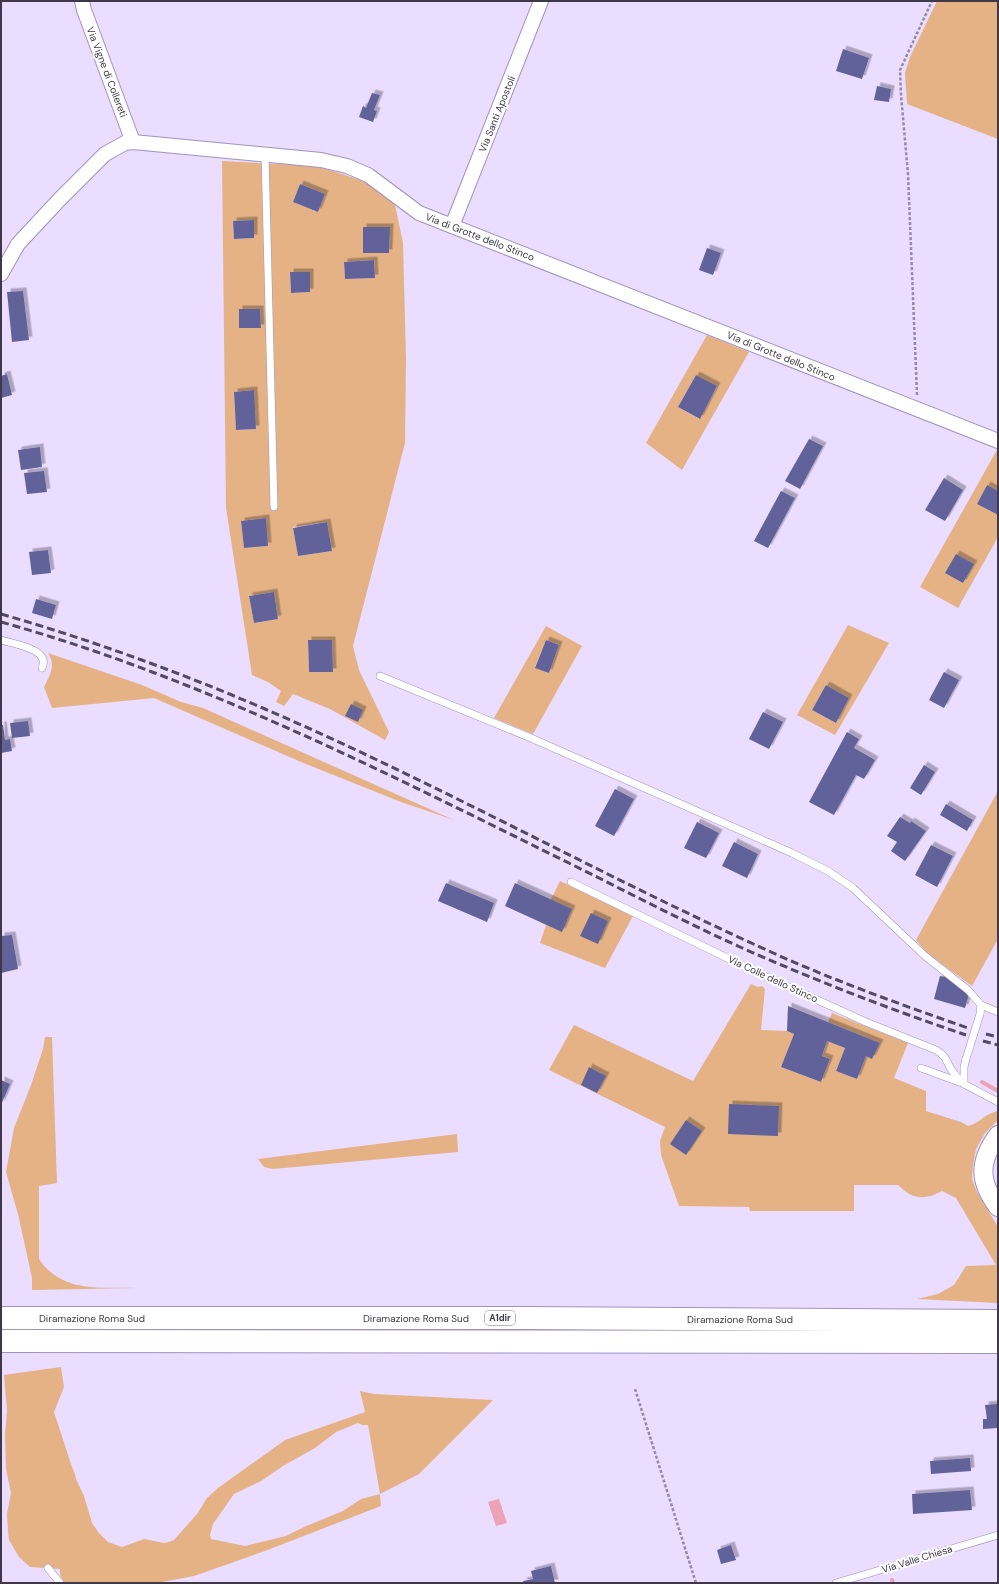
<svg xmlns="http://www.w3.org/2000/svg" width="999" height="1584" font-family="'DM Sans',sans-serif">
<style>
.green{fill:#e5b285;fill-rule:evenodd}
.water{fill:#eca3b6}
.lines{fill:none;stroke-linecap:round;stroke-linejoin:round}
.stream{stroke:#eca3b6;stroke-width:4}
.building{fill:#62629b;filter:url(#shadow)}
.service-casing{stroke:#a192ba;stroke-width:8}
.minor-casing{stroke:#a192ba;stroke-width:16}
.tertiary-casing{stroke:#a192ba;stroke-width:20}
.motorway-casing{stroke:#a192ba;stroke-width:24}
.path{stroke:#938aa3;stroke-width:2.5;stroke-dasharray:3 2;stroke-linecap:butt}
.service{stroke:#fff;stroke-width:7}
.minor{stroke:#fff;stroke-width:14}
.tertiary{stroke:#fff;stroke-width:18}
.motorway{stroke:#fff;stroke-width:22}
.rail{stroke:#524b5d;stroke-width:3;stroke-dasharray:8 4;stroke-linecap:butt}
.service-bridge-casing{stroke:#a192ba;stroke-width:8;stroke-linecap:butt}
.service-bridge{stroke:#fff;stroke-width:7}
.labels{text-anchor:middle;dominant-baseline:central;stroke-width:4;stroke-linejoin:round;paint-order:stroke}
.shield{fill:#fff;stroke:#78747f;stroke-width:1}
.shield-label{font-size:9px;font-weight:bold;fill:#3e3848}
.street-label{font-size:10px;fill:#3e3848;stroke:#fff}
</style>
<defs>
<filter id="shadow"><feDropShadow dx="3.5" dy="-3.5" stdDeviation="0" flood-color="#0004"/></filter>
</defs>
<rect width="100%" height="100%" fill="#eaddff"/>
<g class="green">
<polygon points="937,1 998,1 998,139 907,104 905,73 910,57"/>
<path d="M 222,161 L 313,166 L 336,172 L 360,180 L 381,191 L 395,205 L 403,243 L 406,359 L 405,443 L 353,646 L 359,670 L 389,732 L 385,740 L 330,709 L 293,694 L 284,706 L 276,702 L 281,691 L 268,682 L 252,675 L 226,508 ZM 300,184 L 325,194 L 318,212 L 293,202 ZM 254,220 L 254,238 L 234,239 L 233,221 ZM 390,227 L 389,253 L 363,253 ZM 374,260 L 375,278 L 345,279 L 344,262 ZM 290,272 L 310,272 L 310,292 L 291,293 ZM 239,309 L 260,309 L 261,328 ZM 253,390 L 256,429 L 236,430 L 234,392 ZM 265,518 L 268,546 L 244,548 L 241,521 ZM 327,522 L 332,551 L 298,556 L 293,527 ZM 274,592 L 278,619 L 254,623 L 249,596 ZM 308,640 L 332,640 L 333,672 L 309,672 Z"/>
<path d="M 707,335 L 749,352 L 682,470 L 646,443 ZM 696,375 L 717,387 L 699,419 L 678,407 Z"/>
<polygon points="998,448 998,491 987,485 977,504 998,515 998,537 958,608 920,587"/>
<path d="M 848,625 L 889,643 L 835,735 L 797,715 ZM 826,685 L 849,698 L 836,723 L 812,710 Z"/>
<path d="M 546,626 L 582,646 L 533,734 L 494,718 ZM 546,640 L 559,645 L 549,673 L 535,667 Z"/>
<path d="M 48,653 L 142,685 L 181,702 L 203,708 L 454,820 L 401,802 L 301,762 L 154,698 L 52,708 L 44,687 C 50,675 56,665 48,653 Z"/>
<polygon points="998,791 998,939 972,986 927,953 916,940"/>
<polygon points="560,881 633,916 605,968 540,943 546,925 540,922"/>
<path d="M 751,984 L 758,987 L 762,986 L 765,989 L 761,1030 L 787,1031 L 794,1034 L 781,1067 L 821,1082 L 830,1059 L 822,1056 L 827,1041 L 845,1048 L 836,1071 L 857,1079 L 866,1056 L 872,1058 L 880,1043 L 828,1022 L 832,1013 L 908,1043 L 894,1078 L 926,1091 L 926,1111 L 961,1122 L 968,1126 C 979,1124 985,1113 998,1111 L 998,1120 L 985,1133 L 976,1149 L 973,1165 L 972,1179 L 977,1192 L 998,1227 L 998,1303 L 917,1299 L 938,1294 L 954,1285 L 966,1266 L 996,1265 L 956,1198 L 942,1191 C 924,1201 912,1199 898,1185 L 854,1185 L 854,1211 L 750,1211 L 749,1207 L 679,1206 L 661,1155 L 660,1141 L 665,1127 L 549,1070 L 574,1025 L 693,1081 Z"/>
<path d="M 45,1037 L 52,1037 L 57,1183 L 39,1186 L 39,1259 C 62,1293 99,1287 136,1288 L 32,1290 L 32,1278 L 18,1214 L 6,1172 L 14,1128 L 31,1085 L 43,1049 Z"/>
<polygon points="457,1134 458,1152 273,1169 264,1167 258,1159"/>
<path d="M 61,1367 L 64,1387 L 54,1412 L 72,1467 L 75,1474 L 76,1479 L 84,1496 L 92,1523 L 99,1533 L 108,1542 L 122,1547 L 144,1539 L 164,1543 L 169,1542 L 174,1540 L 197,1514 L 207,1498 L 218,1488 L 285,1440 L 365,1412 L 360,1391 L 374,1394 L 493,1400 L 419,1474 L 380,1494 L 381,1506 L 265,1551 L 194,1576 L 157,1583 L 64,1583 L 60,1574 L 60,1569 L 30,1567 L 19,1557 L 9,1540 L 8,1531 L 7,1514 L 11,1493 L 6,1469 L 5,1435 L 7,1411 L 4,1375 ZM 358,1423 L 362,1425 L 368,1425 L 380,1494 L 361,1499 L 343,1511 L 304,1527 L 286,1536 L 245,1546 L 211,1539 L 210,1535 L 213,1524 L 234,1494 L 261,1481 L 283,1466 L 315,1448 L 336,1432 Z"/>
</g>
<polygon class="water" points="499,1499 507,1523 496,1526 488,1502"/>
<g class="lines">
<g class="stream">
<polyline points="982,1082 998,1091"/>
<polyline points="892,1580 893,1583"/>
</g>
</g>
<g class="building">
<polygon points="843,49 869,58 862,79 836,71"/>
<polygon points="877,86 891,89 889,102 874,100"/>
<polygon points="372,93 380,95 374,110 377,111 373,122 359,117 363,106 366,108"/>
<polygon points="300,184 325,194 318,212 293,202"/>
<polygon points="254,220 254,238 234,239 233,221"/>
<polygon points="363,227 390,227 389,253 363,253"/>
<polygon points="707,248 721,253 713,275 699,270"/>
<polygon points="374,260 375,278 345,279 344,262"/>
<polygon points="290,272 310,272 310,292 291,293"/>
<polygon points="23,291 29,340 12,342 7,292"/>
<polygon points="239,309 260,309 261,328 239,328"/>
<polygon points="7,374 12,395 1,398 1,376"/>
<polygon points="696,375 717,386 700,419 678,407"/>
<polygon points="254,390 256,429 236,430 234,392"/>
<polygon points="809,439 823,446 800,489 785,481"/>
<polygon points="40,447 42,467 21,470 18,450"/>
<polygon points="44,471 47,492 27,494 24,473"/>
<polygon points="944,478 963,490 945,521 925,510"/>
<polygon points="987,485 998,491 998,515 977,504"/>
<polygon points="781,491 795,498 768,548 754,541"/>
<polygon points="266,518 268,546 244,548 241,521"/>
<polygon points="327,522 332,551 298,556 293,528"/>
<polygon points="48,550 51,573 32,575 29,552"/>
<polygon points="956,554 974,564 963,583 945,573"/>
<polygon points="274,592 278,619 254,623 249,596"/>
<polygon points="36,599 56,605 52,619 32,613"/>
<polygon points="308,640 332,640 333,672 309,672"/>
<polygon points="546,640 559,645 549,673 535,668"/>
<polygon points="944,672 959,680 944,708 929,700"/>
<polygon points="826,685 849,698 836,723 812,710"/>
<polygon points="351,704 363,710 358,722 345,716"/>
<polygon points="763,712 783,722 769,749 749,739"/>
<polygon points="28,721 30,736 12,738 10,723"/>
<polygon points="1,725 3,725 5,740 10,739 12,751 1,753"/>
<polygon points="847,732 859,739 854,748 875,760 864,779 856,775 834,815 809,802"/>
<polygon points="924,765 935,772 921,795 910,788"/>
<polygon points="615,789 634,799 614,836 595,826"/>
<polygon points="946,804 973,820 967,831 940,815"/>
<polygon points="900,817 910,823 911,821 926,831 905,861 891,851 897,842 887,836"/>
<polygon points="697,822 719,833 706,858 684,848"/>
<polygon points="734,842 758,854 747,878 722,866"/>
<polygon points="931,845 953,856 937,887 915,875"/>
<polygon points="446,883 494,903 487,922 438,901"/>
<polygon points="515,883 572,909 562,932 505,906"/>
<polygon points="591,913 608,921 598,944 580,936"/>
<polygon points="12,935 18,969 1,973 1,936"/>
<polygon points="940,976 950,978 969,994 965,1008 934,999"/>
<polygon points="788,1006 880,1043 872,1059 866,1056 857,1079 836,1071 845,1048 827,1041 822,1056 830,1059 821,1082 781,1067 794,1034 787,1031"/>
<polygon points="589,1067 606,1076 597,1093 581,1085"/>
<polygon points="1,1080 10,1084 1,1105"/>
<polygon points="729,1104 779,1106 778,1136 728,1134"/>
<polygon points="686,1120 702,1131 686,1155 670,1144"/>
<polygon points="997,1404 998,1428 983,1429 983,1419 987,1419 985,1405"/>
<polygon points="970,1458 971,1471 931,1474 930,1461"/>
<polygon points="970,1490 972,1510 913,1514 912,1494"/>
<polygon points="731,1545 736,1560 721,1564 717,1550"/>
<polygon points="551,1566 555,1583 524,1583 523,1581 533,1579 531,1571"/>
</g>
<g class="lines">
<defs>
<g id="service">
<polyline points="265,155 274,507"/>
<path d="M 1,640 C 14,644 51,649 42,668"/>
<polyline points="380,676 531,738 792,853 828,871 853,888 925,956 968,990 981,1005 980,1014"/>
<path d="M 571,882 L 758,973 L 866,1022 L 936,1050 C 948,1057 946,1063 953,1072 C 956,1077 961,1080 964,1084"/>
<polyline points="981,1005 998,1012"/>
<polyline points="966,1059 964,1067 964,1084 998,1102"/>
<polyline points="921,1068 962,1083"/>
<polyline points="48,1568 60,1583"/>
<polyline points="836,1583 998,1535"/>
</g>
<g id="minor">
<polyline points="82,1 84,10 133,142"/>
<polyline points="452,226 541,1"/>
<polyline points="1,274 18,244 59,200 105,154 125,143 133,142 321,160 347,166 368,175 419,213 998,441"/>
</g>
<path id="tertiary" d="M 998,1135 C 978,1162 979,1182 998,1207"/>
<g id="motorway">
<polyline points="1,1318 526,1318 998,1321"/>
<polyline points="1,1341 998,1342"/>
</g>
</defs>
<use href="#service" class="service-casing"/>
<use href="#minor" class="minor-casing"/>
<use href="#tertiary" class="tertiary-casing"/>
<use href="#motorway" class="motorway-casing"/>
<g class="path">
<polyline points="917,395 908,174 901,95 900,70 932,1"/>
<polyline points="635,1389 696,1583"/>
</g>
<use href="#service" class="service"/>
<use href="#minor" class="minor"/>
<use href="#tertiary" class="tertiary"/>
<use href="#motorway" class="motorway"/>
<g class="rail">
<path d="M 1,614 C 91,640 179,672 265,709 C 437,783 600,875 771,952 C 835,981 902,1005 968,1028"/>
<path d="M 1,622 C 205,679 394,777 583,870 C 635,896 687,923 740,947 C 814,980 889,1009 966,1035"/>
<polyline points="986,1034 998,1037"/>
<polyline points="983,1041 998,1045"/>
</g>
<defs>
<polyline id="service-bridge" points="966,1059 980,1014"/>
</defs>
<use href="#service-bridge" class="service-bridge-casing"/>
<use href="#service-bridge" class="service-bridge"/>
</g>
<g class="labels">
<rect class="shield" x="485" y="1311" width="30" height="14" rx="3"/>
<g class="shield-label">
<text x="500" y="1318">A1dir</text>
</g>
<g class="street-label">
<text transform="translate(107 72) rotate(69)">Via Vigne di Collereti</text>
<text transform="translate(497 114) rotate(-68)">Via Santi Apostoli</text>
<text transform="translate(480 237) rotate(21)">Via di Grotte dello Stinco</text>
<text transform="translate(781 356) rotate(22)">Via di Grotte dello Stinco</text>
<text transform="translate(773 979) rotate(25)">Via Colle dello Stinco</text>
<text x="92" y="1318">Diramazione Roma Sud</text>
<text x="416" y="1318">Diramazione Roma Sud</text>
<text x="740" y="1319">Diramazione Roma Sud</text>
<text transform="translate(917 1559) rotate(-17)">Via Valle Chiesa</text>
</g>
</g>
<rect width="999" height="1584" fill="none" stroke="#3e3848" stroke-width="4"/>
</svg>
